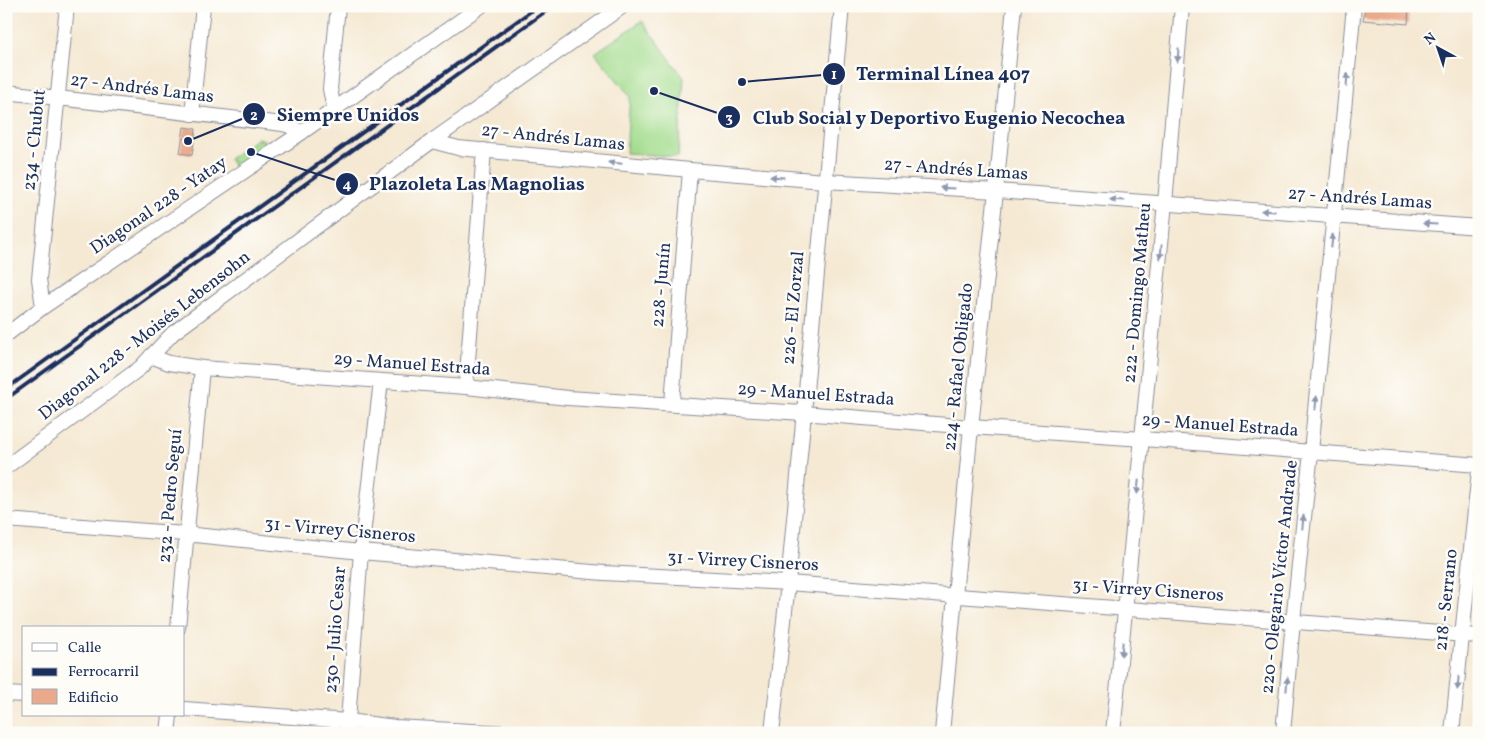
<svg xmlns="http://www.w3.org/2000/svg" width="1485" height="739" font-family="Vollkorn,serif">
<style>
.park{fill:url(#park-crowns);stroke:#608676}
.pitch{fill:#a4dd8f;stroke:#608676}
.building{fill:#e9a98a}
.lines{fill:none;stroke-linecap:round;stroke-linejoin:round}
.minor-casing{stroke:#888c98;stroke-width:16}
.minor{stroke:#fff;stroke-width:14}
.rail{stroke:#1b2f5e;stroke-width:4}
.oneway{fill:#8d97ae}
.labels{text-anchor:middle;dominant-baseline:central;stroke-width:5;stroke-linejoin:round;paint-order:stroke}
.street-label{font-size:18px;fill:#1b2f5e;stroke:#fdfcf7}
.leader{fill:none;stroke:#1b2f5e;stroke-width:2}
.callout-dot{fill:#1b2f5e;stroke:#fdfcf7;stroke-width:2}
.mark-label{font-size:15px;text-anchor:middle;font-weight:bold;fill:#fff}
.callout-label{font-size:19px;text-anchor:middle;font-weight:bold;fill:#1b2f5e;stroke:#fdfcf7;stroke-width:5;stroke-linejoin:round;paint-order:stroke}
</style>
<defs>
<pattern id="park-crowns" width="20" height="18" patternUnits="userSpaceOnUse" patternTransform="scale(1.25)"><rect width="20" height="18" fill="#a4dd8f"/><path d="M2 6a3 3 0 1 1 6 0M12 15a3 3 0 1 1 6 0" fill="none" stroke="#8dbe7e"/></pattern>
</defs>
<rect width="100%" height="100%" fill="#fdfcf7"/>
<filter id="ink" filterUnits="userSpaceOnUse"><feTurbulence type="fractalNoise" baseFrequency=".02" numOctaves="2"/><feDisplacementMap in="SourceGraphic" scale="10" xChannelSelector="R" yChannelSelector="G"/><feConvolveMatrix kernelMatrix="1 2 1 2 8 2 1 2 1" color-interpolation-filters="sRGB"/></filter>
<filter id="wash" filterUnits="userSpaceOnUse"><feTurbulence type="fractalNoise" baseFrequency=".0096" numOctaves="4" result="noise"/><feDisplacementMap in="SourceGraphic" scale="20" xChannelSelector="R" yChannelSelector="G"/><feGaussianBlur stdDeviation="1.12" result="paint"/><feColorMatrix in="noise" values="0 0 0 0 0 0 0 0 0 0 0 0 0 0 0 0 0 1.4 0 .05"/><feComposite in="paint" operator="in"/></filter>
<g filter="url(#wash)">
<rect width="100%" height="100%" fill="#f5e9d3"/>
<polygon class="park" points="258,138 274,144 237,171 229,159"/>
<polygon class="pitch" points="642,21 684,78 678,157 626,153 630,96 595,53"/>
<g id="blocks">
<g class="building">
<polygon points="1365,6 1409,6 1408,24 1363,20"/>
<polygon points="184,127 196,129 192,155 180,153"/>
</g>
</g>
</g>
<g filter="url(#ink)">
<use href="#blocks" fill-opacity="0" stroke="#888c98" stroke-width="1"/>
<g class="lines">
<defs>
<g id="minor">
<polyline points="6,92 283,124 290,126 301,133"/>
<polyline points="334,109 330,89 338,6"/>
<polyline points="192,114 203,6"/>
<polyline points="432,141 458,148 690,170 825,181 996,191 1479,227"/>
<polyline points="43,307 39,279 67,6"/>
<polyline points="6,335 43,307 298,135 481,6"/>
<polyline points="151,356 169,363 202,368 466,387 568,398 803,413 971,427 1143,439 1479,465"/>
<polyline points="466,387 484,150"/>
<polyline points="672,403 690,170"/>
<polyline points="6,467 140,368 173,333 432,141 623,6"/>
<polyline points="6,520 185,534 361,552 604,573 788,583 1479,636"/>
<polyline points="178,628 202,368"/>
<polyline points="6,694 24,695"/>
<polyline points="184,709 348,721 395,727 510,733"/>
<polyline points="168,733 170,715"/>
<polyline points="347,733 361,552 381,381"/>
<polyline points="772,733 788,583 842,6"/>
<polyline points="942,733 971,427 996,191 1014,6"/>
<polyline points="1113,733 1165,203 1182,6"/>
<polyline points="1283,733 1293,621 1311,452 1354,6"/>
<polyline points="1452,733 1479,471"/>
</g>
</defs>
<use href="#minor" class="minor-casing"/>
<use href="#minor" class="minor"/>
<g class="rail">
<polyline points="6,389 538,6"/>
<polyline points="6,399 553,6"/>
</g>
</g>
<defs><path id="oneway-solid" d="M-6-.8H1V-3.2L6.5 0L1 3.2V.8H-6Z" transform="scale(1.25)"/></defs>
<g class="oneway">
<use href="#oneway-solid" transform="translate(1178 55) rotate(95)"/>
<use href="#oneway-solid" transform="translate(1347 80) rotate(-85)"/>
<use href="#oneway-solid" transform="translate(615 163) rotate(-174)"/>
<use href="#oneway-solid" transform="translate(777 177) rotate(-176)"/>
<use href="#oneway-solid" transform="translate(947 188) rotate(-177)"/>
<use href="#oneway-solid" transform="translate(1117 200) rotate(-176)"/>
<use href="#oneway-solid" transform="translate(1268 211) rotate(-176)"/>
<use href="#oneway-solid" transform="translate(1430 224) rotate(-176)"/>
<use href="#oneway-solid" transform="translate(1332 241) rotate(-84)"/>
<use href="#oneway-solid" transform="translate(1161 252) rotate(95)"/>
<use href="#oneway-solid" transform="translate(1316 403) rotate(-84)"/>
<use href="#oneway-solid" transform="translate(1138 487) rotate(96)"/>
<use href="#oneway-solid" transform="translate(1303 522) rotate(-84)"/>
<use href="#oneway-solid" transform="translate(1122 649) rotate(96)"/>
<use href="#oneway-solid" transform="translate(1458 683) rotate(96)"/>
<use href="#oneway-solid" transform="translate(1287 684) rotate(-85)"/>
</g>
</g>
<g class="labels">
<g class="street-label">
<text transform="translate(142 89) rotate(7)">27 - Andrés Lamas</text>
<text transform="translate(553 138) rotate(6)">27 - Andrés Lamas</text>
<text transform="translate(35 140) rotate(-84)">234 - Chubut</text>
<text transform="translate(956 170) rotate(4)">27 - Andrés Lamas</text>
<text transform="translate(1360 199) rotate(4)">27 - Andrés Lamas</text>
<text transform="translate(159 206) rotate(-34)">Diagonal 228 - Yatay</text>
<text transform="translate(662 285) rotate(-85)">228 - Junín</text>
<text transform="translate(1138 293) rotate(-85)">222 - Domingo Matheu</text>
<text transform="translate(794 308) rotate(-85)">226 - El Zorzal</text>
<text transform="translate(145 336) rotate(-38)">Diagonal 228 - Moisés Lebensohn</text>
<text transform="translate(412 365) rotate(4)">29 - Manuel Estrada</text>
<text transform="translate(959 367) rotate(-84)">224 - Rafael Obligado</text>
<text transform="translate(816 395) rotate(4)">29 - Manuel Estrada</text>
<text transform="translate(1220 426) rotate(4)">29 - Manuel Estrada</text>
<text transform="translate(171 496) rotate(-85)">232 - Pedro Seguí</text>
<text transform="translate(340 531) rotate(5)">31 - Virrey Cisneros</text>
<text transform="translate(743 562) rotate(3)">31 - Virrey Cisneros</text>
<text transform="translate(1280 577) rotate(-84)">220 - Olegario Víctor Andrade</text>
<text transform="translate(1148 591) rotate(4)">31 - Virrey Cisneros</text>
<text transform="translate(1447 600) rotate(-84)">218 - Serrano</text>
<text transform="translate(336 630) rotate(-86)">230 - Julio Cesar</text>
</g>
</g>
<path class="leader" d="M742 82L834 74M188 141L254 114M654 91L729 117M251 152L347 184"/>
<g class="callout-dot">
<circle cx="742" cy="82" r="5"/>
<circle cx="188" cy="141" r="5"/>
<circle cx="654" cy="91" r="5"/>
<circle cx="251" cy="152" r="5"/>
<circle cx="834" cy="74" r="12"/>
<circle cx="254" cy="114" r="12"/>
<circle cx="729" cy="117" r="12"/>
<circle cx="347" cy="184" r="12"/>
</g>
<g class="mark-label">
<text x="834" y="79">1</text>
<text x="254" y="120">2</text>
<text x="729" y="122">3</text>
<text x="347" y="189">4</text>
</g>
<g class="callout-label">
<text x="943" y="80">Terminal Línea 407</text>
<text x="348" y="121">Siempre Unidos</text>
<text x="939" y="124">Club Social y Deportivo Eugenio Necochea</text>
<text x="477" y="190">Plazoleta Las Magnolias</text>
</g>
<rect width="1485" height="739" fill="none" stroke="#fdfcf7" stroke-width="25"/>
<rect x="22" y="626" width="162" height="90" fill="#fdfcf7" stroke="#a3aaba"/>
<rect x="32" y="643" width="25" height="8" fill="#ffffff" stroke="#a3aaba"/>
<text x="68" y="652" font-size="15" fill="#1b2f5e">Calle</text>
<rect x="32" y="668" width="25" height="8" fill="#1b2f5e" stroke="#a3aaba"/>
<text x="68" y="676" font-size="15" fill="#1b2f5e">Ferrocarril</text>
<rect x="32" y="689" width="25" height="15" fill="#e9a98a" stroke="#a3aaba"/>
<text x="68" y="702" font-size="15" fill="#1b2f5e">Edificio</text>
<g transform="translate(1438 48) rotate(320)" stroke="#fdfcf7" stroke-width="4" paint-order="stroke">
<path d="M0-4L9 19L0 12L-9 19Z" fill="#1b2f5e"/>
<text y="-8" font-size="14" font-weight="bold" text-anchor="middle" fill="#1b2f5e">N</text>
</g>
</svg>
